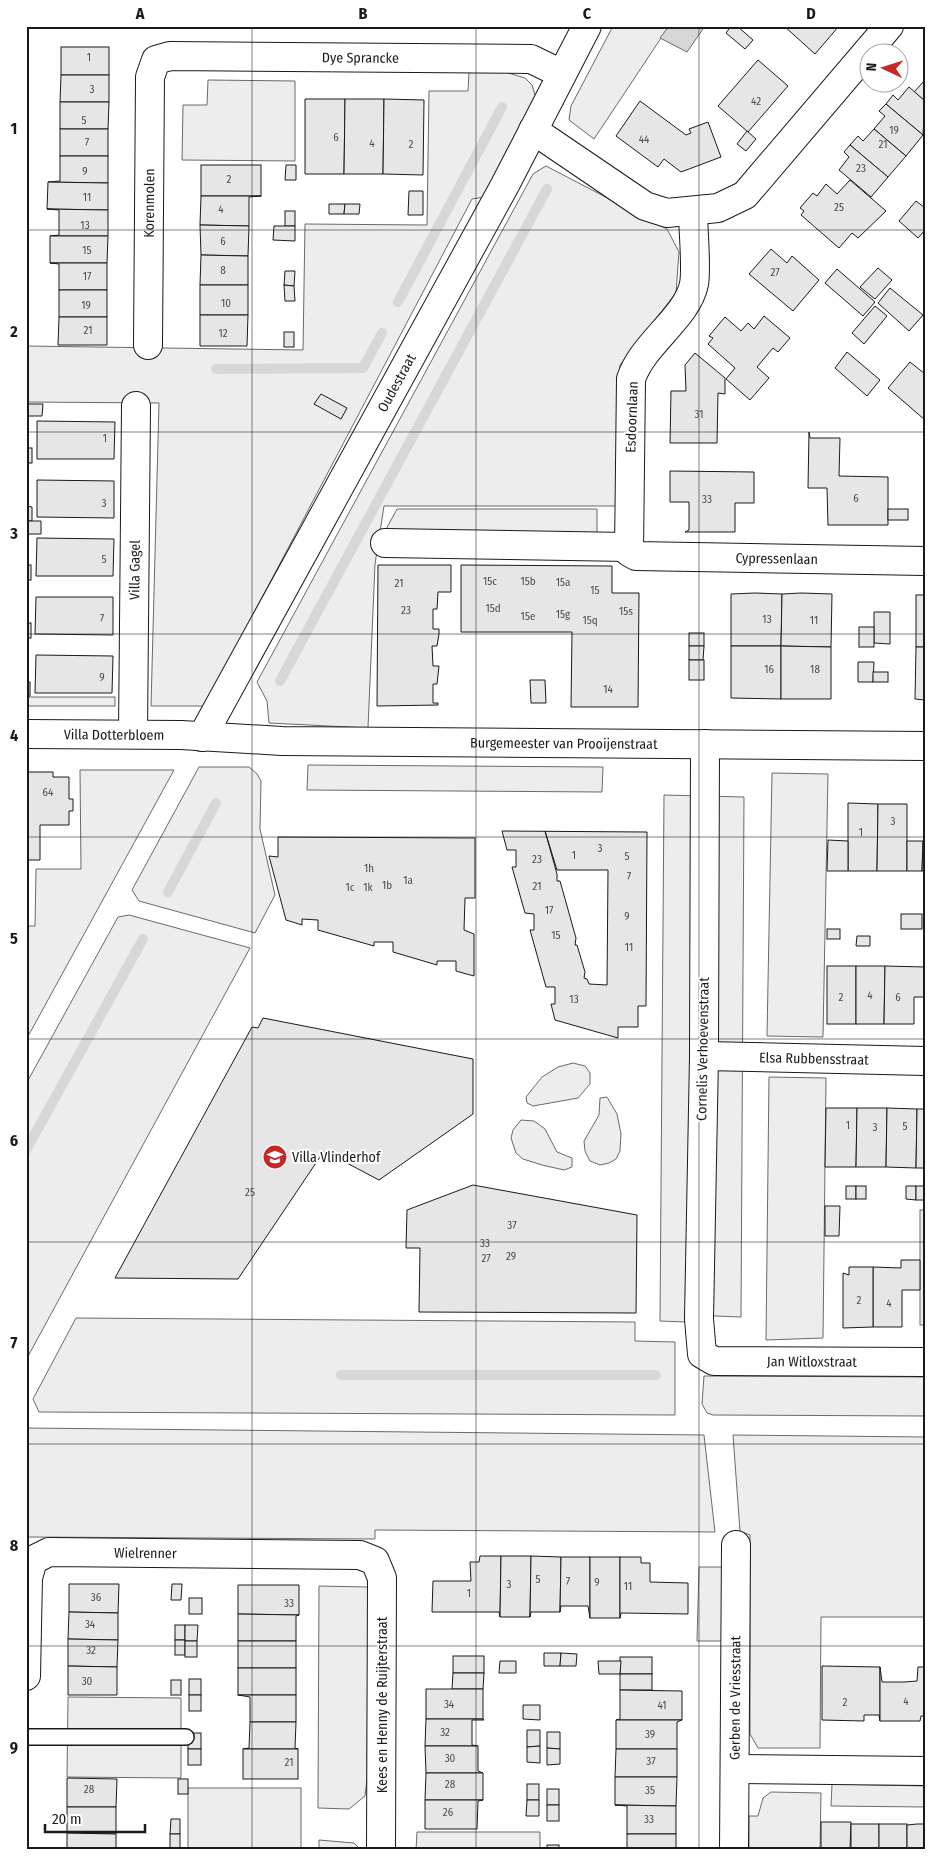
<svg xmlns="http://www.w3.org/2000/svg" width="951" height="1876" font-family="'Fira Sans Condensed',sans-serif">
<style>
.built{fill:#ededed;stroke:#6a6a6a}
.water{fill:#d7d7d7;stroke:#6a6a6a}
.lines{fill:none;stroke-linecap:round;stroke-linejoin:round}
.stream{stroke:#d7d7d7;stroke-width:10}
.building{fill:#e6e6e6;stroke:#1a1a1a;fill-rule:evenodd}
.lane-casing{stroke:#1a1a1a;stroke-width:18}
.street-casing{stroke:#1a1a1a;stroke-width:30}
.lane{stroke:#fff;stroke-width:15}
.street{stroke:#fff;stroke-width:28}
.grid{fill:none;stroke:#1a1a1a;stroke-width:1;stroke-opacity:0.55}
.labels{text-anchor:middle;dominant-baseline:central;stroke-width:4;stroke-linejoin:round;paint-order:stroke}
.number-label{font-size:11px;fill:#4d4d4d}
.street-label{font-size:14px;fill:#1a1a1a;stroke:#fff}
.poi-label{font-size:14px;fill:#1a1a1a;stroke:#fff;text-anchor:start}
.neatline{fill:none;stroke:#1a1a1a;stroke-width:2}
.grid-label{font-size:16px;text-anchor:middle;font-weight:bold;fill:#1a1a1a}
</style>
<rect width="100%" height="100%" fill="#fff"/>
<g class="built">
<polygon points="613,26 669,26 594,139 569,120 571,106"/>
<polygon points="469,71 505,72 525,78 532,85 536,98 485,197 472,199 205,706 151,706 159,403 26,402 26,346 303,350 305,224 427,225 429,91 468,91"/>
<polygon points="208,80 295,81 295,161 182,160 183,105 207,105"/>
<polygon points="546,166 667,229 679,252 676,293 620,365 617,506 384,506 375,564 368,728 269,723 267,701 257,682 533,174"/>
<polygon points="397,509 597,509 597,533 384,533"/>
<rect x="26" y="697" width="89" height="9"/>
<polygon points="308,765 603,767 602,792 307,790"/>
<polygon points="199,767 249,767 257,774 261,781 260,829 275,895 255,933 139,901 132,890"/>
<polygon points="80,770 174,770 26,1040 26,926 35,926 36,869 81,869"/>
<polygon points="772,773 828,774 823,1037 767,1036"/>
<polygon points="664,795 744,797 741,1317 715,1316 686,1322 660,1321"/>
<polygon points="129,915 250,948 26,1360 26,1084 118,917"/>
<polygon points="573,1063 585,1066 590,1073 590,1084 578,1098 533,1106 527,1103 526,1097 542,1077 558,1067"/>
<polygon points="769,1077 826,1078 823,1338 766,1340"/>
<polygon points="607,1097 617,1114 621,1134 620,1151 616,1159 609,1163 600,1165 590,1161 585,1151 584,1141 599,1115 600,1098"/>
<polygon points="521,1120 534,1121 545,1129 557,1152 572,1158 572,1167 564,1170 542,1165 523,1159 516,1153 511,1138 513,1130"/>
<rect x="920" y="1210" width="5" height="115"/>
<polygon points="76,1318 635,1322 635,1341 675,1342 675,1415 39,1412 33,1399"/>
<polygon points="704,1376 925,1377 925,1416 713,1415 707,1413 702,1404"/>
<polygon points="26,1428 704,1435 715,1532 375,1530 375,1539 26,1537"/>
<polygon points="733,1435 925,1437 925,1617 821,1617 820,1748 758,1748 750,1734 750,1535 740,1531"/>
<polygon points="699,1567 723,1567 722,1641 697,1641"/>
<polygon points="319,1586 368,1587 367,1779 365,1796 349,1809 318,1808"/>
<polygon points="68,1697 181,1698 181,1778 67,1777"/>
<polygon points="832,1784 925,1786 925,1807 831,1806"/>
<rect x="188" y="1788" width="113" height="62"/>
<polygon points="771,1792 821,1793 820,1850 749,1850 749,1816 758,1816 763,1798"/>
<polygon points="417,1832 540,1832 540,1850 416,1850"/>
<polygon points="319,1840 354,1843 361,1850 319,1850"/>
</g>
<polygon class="water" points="669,26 705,26 687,52 660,38"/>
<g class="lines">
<g class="stream">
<polyline points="398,302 502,107"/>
<polyline points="216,369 363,368 382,333"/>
<polyline points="280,681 547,189"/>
<polyline points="168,892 216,803"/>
<polyline points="26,1150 143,939"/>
<polyline points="341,1375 656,1375"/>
</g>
</g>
<g class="building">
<polygon points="731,26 737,26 753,40 745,49 726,33"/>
<polygon points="784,26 839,26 815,54"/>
<rect x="61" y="47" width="48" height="28"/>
<polygon points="758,60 788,86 748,132 718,106"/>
<polygon points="61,75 109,75 109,102 60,102"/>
<polygon points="925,80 925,101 914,92"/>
<polygon points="909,87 925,101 923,135 886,104 893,95 898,100"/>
<polygon points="305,99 345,99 344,174 305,174"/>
<polygon points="345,99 384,99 383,174 344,174"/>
<polygon points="384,99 424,100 423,175 383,174"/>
<polygon points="640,101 686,135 691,133 689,129 708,122 721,157 681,172 664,159 658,167 616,136"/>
<polygon points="60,102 109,102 108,129 60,129"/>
<polygon points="886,104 923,135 906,156 874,129 885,116 879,111"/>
<rect x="60" y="129" width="48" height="27"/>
<polygon points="874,129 906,156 888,177 850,145 858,136 863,141"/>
<polygon points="747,131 756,139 746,151 737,144"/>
<polygon points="850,145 888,177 871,197 839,170 849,157 844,152"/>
<polygon points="60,156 108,156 108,183 48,182 60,181"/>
<rect x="201" y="165" width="60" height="31"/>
<polygon points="286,165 296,165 296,180 285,180"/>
<polygon points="850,180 886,211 858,238 852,233 839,248 801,215 804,211 800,208 813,193 817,196 826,184 837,194"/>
<polygon points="48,182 108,183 108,210 47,209"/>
<polygon points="409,191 423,191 423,215 408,215"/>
<polygon points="201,196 261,196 249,197 249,226 200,225"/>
<polygon points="916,201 925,208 925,230 918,238 899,221"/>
<polygon points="329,204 345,204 344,214 329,214"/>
<polygon points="345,204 360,204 359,214 344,214"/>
<polygon points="47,209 108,210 108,236 50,236 59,235 59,210"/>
<rect x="285" y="211" width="10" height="15"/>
<polygon points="200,225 249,226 248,256 201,255"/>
<polygon points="274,226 295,226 295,241 273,240"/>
<polygon points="50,236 108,236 107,263 50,263"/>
<polygon points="771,249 787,263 792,256 819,280 793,311 749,274"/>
<polygon points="201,255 248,256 248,285 200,285"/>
<polygon points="50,263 107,263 107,290 59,290 59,264"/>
<polygon points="878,268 892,280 875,299 860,287"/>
<polygon points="837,269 875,302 863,316 825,283"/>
<polygon points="285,271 295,271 294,286 284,285"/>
<rect x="200" y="285" width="48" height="30"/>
<polygon points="284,285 294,286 295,301 285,301"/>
<polygon points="890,288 923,315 909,331 878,303"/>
<rect x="59" y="290" width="48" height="27"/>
<polygon points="875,306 887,316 864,344 852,333"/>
<polygon points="200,315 248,315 247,346 200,346"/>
<polygon points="764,316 790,338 778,352 773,348 757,367 769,378 750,400 726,379 735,368 708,344 713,338 709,336 725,317 741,331 748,323 754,329"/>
<polygon points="59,317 107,317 107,345 58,345"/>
<rect x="284" y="332" width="10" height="15"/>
<polygon points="847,352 880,380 867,396 835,368"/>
<polygon points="695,353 725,378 725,394 718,393 717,443 670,443 671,391 686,391 685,365"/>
<polygon points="910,362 925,374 925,420 888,388"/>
<polygon points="321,394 347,408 341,419 314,404"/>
<polygon points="26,404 43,404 42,416 26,416"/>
<polygon points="37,421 115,422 114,459 37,459"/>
<polygon points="809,432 810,438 840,438 839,476 888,477 888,525 828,525 827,488 808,488"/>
<rect x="26" y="448" width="6" height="15"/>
<polygon points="670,471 754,472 754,503 735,503 735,532 685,532 689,530 689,502 670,502"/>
<polygon points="37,480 114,481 114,518 37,517"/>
<polygon points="26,506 32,507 32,521 26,521"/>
<rect x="888" y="509" width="20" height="11"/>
<polygon points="26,521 41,521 41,534 28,534 28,546 26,546"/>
<polygon points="37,538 114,539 113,576 36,576"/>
<rect x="26" y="565" width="5" height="15"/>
<polygon points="378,565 451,565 451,592 438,592 437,609 433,609 433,629 439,629 439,634 437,646 432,646 433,666 439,666 437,684 433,684 433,703 438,703 438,705 377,706"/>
<polygon points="461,565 612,566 612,593 639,593 638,707 571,707 572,632 461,632"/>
<polygon points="755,593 782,594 781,646 731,646 731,594"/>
<polygon points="801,593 832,594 831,647 781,646 782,594"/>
<rect x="916" y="595" width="9" height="52"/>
<polygon points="36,597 113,597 113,635 35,634"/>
<polygon points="874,612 890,612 890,644 874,643"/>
<rect x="26" y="623" width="5" height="15"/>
<rect x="859" y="627" width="15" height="20"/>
<rect x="689" y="633" width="15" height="13"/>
<polygon points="689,646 704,646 703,660 689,660"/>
<polygon points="731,646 781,646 781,699 731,698"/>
<polygon points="781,646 831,647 831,699 781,699"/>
<polygon points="916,647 925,647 925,700 915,699"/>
<polygon points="36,655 113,656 112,693 35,693"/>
<rect x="689" y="660" width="15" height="20"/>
<polygon points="858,662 874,662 873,682 858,682"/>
<rect x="873" y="672" width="15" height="10"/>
<polygon points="530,680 545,680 546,703 531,703"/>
<polygon points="26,682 30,682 30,696 26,697"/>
<polygon points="26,772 53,772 53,777 69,777 69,799 73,799 73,811 69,811 69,825 40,825 40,860 26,860"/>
<polygon points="848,803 878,804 877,871 848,871"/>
<polygon points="878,804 907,804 907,871 877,871"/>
<path d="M 502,831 L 647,832 L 646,1006 L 638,1006 L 638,1027 L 618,1027 L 618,1038 L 555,1020 L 551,1004 L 555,1004 L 555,987 L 546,987 L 530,930 L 534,930 L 534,914 L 525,913 L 512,867 L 516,867 L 516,850 L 507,850 ZM 545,831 L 557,870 L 608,870 L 607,985 L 589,984 L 587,979 L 584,978 L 585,972 L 577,945 L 575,945 L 576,938 L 560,881 L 557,881 L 557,874 Z"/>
<polygon points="278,837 475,838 475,898 465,898 464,930 474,934 474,976 456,971 456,961 437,961 437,965 393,952 393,942 374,942 374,946 318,930 318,920 302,919 302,925 286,920 269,856 278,857"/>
<polygon points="828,840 848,841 848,871 827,871"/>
<polygon points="907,841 923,841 922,871 907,871"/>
<polygon points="923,841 925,841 925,871 922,871"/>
<rect x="901" y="914" width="21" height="15"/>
<rect x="827" y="929" width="13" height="10"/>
<polygon points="857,936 870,936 870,946 856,946"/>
<rect x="827" y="966" width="29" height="58"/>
<polygon points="856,966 885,966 884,1024 856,1024"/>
<polygon points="885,966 925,967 925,997 914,997 914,1024 884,1024"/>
<polygon points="263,1018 473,1059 473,1114 379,1180 324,1151 238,1279 115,1278 252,1027 258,1028"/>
<polygon points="826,1108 857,1108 856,1167 825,1167"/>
<polygon points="857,1108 887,1108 886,1167 856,1167"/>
<polygon points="887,1108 917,1109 916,1168 886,1167"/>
<polygon points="917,1109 925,1109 925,1168 916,1168"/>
<polygon points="473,1185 637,1215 636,1313 419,1312 420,1248 406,1248 407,1210"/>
<rect x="846" y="1186" width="10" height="13"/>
<rect x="856" y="1186" width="10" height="13"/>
<polygon points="906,1186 916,1186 916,1200 906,1199"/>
<rect x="916" y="1186" width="9" height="14"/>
<polygon points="825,1206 840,1206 839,1236 825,1236"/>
<polygon points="901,1260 920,1260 920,1290 902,1290 902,1327 873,1327 873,1267 901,1268"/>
<polygon points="849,1267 873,1267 873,1327 843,1328 843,1273 849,1275"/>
<polygon points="480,1556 501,1556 500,1617 499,1612 432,1612 433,1581 471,1581 470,1562 479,1562"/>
<polygon points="501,1556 531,1556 530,1617 500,1617"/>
<polygon points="531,1556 561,1557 560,1612 531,1612 530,1617"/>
<polygon points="561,1557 590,1557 590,1618 588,1606 561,1606 560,1612"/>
<rect x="590" y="1557" width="30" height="61"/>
<polygon points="620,1557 641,1557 641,1563 650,1563 650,1582 688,1583 688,1614 621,1613 620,1618"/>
<polygon points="69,1584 119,1584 118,1613 69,1612"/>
<polygon points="172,1584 182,1584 181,1600 171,1600"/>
<polygon points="238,1585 299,1585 299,1615 238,1614"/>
<rect x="189" y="1598" width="13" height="16"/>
<polygon points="69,1612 118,1613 118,1640 68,1639"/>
<polygon points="238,1614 299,1615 296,1616 296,1641 238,1641"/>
<rect x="175" y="1625" width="10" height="15"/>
<polygon points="185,1625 198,1625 197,1641 185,1641"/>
<polygon points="68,1639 118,1640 117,1667 68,1666"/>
<rect x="175" y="1640" width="10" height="15"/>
<rect x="185" y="1641" width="12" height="16"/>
<rect x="238" y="1641" width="58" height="27"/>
<polygon points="544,1653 561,1653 560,1666 544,1666"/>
<polygon points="561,1653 577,1654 576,1666 560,1666"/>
<rect x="453" y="1656" width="31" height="17"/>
<rect x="620" y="1657" width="32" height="17"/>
<polygon points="500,1661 516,1661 516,1673 499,1673"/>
<polygon points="598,1661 621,1661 620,1674 599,1674"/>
<polygon points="68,1666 117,1667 117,1695 68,1695"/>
<polygon points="822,1666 880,1667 880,1721 879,1715 864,1715 864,1721 822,1720"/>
<polygon points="880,1667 882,1682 904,1682 917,1681 918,1667 925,1667 925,1716 921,1716 920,1721 880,1721"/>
<rect x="238" y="1668" width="58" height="27"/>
<polygon points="453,1673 484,1673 483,1689 452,1689"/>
<rect x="620" y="1674" width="32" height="16"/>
<rect x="189" y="1679" width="12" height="16"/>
<rect x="171" y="1680" width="10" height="15"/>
<rect x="426" y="1689" width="57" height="30"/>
<polygon points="620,1690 682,1691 682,1720 616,1720 620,1719"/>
<rect x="189" y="1695" width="12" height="16"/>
<polygon points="238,1695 296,1695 296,1722 250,1722 250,1697"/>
<polygon points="523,1705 540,1705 540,1720 523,1719"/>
<polygon points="426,1719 483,1719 484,1720 472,1720 472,1745 478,1746 425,1746"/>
<polygon points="616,1720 682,1720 677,1722 677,1749 616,1749"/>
<polygon points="250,1722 296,1722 295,1748 298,1749 243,1749 249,1748"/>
<polygon points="527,1730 540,1730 540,1746 527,1747"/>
<polygon points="547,1732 560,1732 560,1749 547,1748"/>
<rect x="188" y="1733" width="13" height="16"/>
<polygon points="425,1746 478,1746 478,1771 483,1773 426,1773"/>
<polygon points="540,1746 540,1763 527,1762 527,1747"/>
<polygon points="547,1748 560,1749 560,1764 547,1765"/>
<rect x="188" y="1749" width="13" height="16"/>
<rect x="243" y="1749" width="55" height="30"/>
<polygon points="616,1749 677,1749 677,1777 615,1777"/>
<polygon points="426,1773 483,1773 483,1800 425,1800"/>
<polygon points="615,1777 677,1777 676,1806 615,1805"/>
<polygon points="67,1778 117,1779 116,1807 67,1807"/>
<rect x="178" y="1779" width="10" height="15"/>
<rect x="527" y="1784" width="12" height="16"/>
<rect x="547" y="1789" width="12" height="16"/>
<polygon points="425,1800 483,1800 478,1801 477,1829 425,1829"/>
<polygon points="527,1800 539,1800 539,1816 526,1816"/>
<rect x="547" y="1805" width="12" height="16"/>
<polygon points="615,1805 676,1806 676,1834 627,1834 627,1806"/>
<polygon points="67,1807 116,1807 116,1834 67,1833"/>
<polygon points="171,1819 180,1819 180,1834 170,1834"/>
<polygon points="821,1822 851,1822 850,1850 821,1850"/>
<rect x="851" y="1824" width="28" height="26"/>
<rect x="879" y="1824" width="28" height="26"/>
<polygon points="917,1824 925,1824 925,1850 907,1850 907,1825"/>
<polygon points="67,1833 116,1834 116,1850 67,1850"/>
<rect x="170" y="1834" width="10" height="15"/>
<rect x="627" y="1834" width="49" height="16"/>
<rect x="547" y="1845" width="12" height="5"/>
</g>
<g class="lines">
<defs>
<polyline id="lane" points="26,1737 186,1737"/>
<g id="street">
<polyline points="533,130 645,206 667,213 718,208 745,195 889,26"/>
<path id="s1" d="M 693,212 C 693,230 697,268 694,284 C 687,318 643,343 631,379 L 629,552 L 636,556 L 925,561"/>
<path id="s2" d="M 148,345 L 150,77 L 156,60 L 170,56 L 531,59 L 562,74"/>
<polyline points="385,543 629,547"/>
<path id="s3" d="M 26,734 L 181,735 L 282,741 L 925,746"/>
<path id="s4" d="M 133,734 L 136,406"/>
<path id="s5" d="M 202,737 L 505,185 L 587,26"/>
<path id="s6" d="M 705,744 L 704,1056 L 699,1319 L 702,1354 L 714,1361 L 925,1362"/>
<path id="s7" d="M 704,1056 L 925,1061"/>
<path id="s8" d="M 26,1676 L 28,1578 L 33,1560 L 49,1552 L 360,1555 L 375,1561 L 382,1578 L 381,1850"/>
<polyline points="735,1769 925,1771"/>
<path id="s9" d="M 734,1850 L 736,1545"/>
</g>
</defs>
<use href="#lane" class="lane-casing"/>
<use href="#street" class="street-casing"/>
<use href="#lane" class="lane"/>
<use href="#street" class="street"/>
</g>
<path class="grid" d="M 252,26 L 252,1850M 476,26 L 476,1850M 699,26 L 699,1850M 26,230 L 925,230M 26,432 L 925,432M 26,634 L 925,634M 26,837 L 925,837M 26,1039 L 925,1039M 26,1242 L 925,1242M 26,1444 L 925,1444M 26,1646 L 925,1646"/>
<defs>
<symbol id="school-disc" viewBox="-11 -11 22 22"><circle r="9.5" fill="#c62828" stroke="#fff"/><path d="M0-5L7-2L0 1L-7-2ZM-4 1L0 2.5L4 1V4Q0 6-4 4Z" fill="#fff"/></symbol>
</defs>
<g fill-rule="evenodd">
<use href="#school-disc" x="261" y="1143" width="28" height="28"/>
</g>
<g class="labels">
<g class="number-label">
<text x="89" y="57">1</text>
<text x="92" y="89">3</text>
<text x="756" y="101">42</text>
<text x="84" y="120">5</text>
<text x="894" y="130">19</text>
<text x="336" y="137">6</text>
<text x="644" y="139">44</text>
<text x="87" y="142">7</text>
<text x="372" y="143">4</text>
<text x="411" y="144">2</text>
<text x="883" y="144">21</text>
<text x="861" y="168">23</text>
<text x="85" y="171">9</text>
<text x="229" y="179">2</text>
<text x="87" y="197">11</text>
<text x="839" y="207">25</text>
<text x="221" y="209">4</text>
<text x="85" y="225">13</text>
<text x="223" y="241">6</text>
<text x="87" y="250">15</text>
<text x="223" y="270">8</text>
<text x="775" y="272">27</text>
<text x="87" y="276">17</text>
<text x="226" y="303">10</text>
<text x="86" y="305">19</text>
<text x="88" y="330">21</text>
<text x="223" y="333">12</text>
<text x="699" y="414">31</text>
<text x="105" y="438">1</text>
<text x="856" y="498">6</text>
<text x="707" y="499">33</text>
<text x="104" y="503">3</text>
<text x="104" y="559">5</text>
<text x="490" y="581">15c</text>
<text x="528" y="581">15b</text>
<text x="563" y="582">15a</text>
<text x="399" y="583">21</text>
<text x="595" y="590">15</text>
<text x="493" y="608">15d</text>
<text x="406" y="610">23</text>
<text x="626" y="611">15s</text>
<text x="563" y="614">15g</text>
<text x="528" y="616">15e</text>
<text x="102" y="618">7</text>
<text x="767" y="619">13</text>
<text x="590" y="620">15q</text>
<text x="814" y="620">11</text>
<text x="769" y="669">16</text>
<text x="815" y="669">18</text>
<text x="102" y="677">9</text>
<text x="608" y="689">14</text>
<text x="48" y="792">64</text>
<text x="893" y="821">3</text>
<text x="861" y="832">1</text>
<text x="600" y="848">3</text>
<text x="574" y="855">1</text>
<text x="627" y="856">5</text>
<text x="537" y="859">23</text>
<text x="369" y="868">1h</text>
<text x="629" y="876">7</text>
<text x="408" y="880">1a</text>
<text x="387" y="885">1b</text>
<text x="537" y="886">21</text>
<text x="350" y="887">1c</text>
<text x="368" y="887">1k</text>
<text x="549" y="910">17</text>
<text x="627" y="916">9</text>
<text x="556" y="935">15</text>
<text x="629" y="947">11</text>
<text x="870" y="995">4</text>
<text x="841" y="997">2</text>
<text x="898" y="997">6</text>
<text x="574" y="999">13</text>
<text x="848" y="1125">1</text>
<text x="905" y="1126">5</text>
<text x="875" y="1127">3</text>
<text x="250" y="1192">25</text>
<text x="512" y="1225">37</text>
<text x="485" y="1243">33</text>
<text x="511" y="1256">29</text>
<text x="486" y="1258">27</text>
<text x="859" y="1300">2</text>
<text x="889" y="1303">4</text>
<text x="538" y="1579">5</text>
<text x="568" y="1581">7</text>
<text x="597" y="1582">9</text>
<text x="509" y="1584">3</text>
<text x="628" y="1586">11</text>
<text x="469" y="1593">1</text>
<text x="96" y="1597">36</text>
<text x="289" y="1603">33</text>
<text x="90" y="1624">34</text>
<text x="91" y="1650">32</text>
<text x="87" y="1681">30</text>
<text x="906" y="1701">4</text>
<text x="845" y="1702">2</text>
<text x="449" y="1704">34</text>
<text x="662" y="1705">41</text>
<text x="445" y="1732">32</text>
<text x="650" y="1734">39</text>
<text x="450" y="1758">30</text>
<text x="651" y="1761">37</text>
<text x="289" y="1762">21</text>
<text x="450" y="1784">28</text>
<text x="89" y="1789">28</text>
<text x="650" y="1790">35</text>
<text x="448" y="1812">26</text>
<text x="649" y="1819">33</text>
</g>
<g class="street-label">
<text stroke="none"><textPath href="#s2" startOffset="491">Dye Sprancke</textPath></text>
<text stroke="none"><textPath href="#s2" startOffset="142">Korenmolen</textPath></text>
<text stroke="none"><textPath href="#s5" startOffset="404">Oudestraat</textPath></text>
<text transform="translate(632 417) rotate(-88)">Esdoornlaan</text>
<text stroke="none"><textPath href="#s1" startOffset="509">Cypressenlaan</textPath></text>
<text stroke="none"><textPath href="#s4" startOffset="164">Villa Gagel</textPath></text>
<text stroke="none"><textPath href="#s3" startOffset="88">Villa Dotterbloem</textPath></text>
<text stroke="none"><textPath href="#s3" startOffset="538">Burgemeester van Prooijenstraat</textPath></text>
<text transform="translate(703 1049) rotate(-89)">Cornelis Verhoevenstraat</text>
<text stroke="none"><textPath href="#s7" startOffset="110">Elsa Rubbensstraat</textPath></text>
<text stroke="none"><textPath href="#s6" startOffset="722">Jan Witloxstraat</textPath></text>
<text stroke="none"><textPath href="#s8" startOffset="231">Wielrenner</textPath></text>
<text stroke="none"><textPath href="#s9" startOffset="152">Gerben de Vriesstraat</textPath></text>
<text transform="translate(382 1705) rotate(-90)">Kees en Henny de Ruijterstraat</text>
</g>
<g class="poi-label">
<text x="292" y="1157">Villa Vlinderhof</text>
</g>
</g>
<rect width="951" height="1876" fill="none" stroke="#ffffff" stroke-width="55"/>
<g transform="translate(884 68) rotate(274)"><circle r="24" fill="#ffffff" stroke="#a3a3a3"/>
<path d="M0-4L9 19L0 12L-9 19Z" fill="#c62828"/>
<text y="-8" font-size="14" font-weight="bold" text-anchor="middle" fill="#1a1a1a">N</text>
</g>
<path d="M45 1824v8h100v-8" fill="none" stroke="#1a1a1a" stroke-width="2.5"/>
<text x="52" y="1824" font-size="15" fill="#1a1a1a" stroke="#ffffff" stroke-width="4" paint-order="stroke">20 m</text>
<rect x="28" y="28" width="896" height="1820" class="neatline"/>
<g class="grid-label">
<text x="140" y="19">A</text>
<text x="363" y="19">B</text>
<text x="587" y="19">C</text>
<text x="811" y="19">D</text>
<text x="14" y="134">1</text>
<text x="14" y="337">2</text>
<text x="14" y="539">3</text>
<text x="14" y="741">4</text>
<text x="14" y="944">5</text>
<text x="14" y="1146">6</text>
<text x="14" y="1348">7</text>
<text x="14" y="1551">8</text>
<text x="14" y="1753">9</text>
</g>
</svg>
